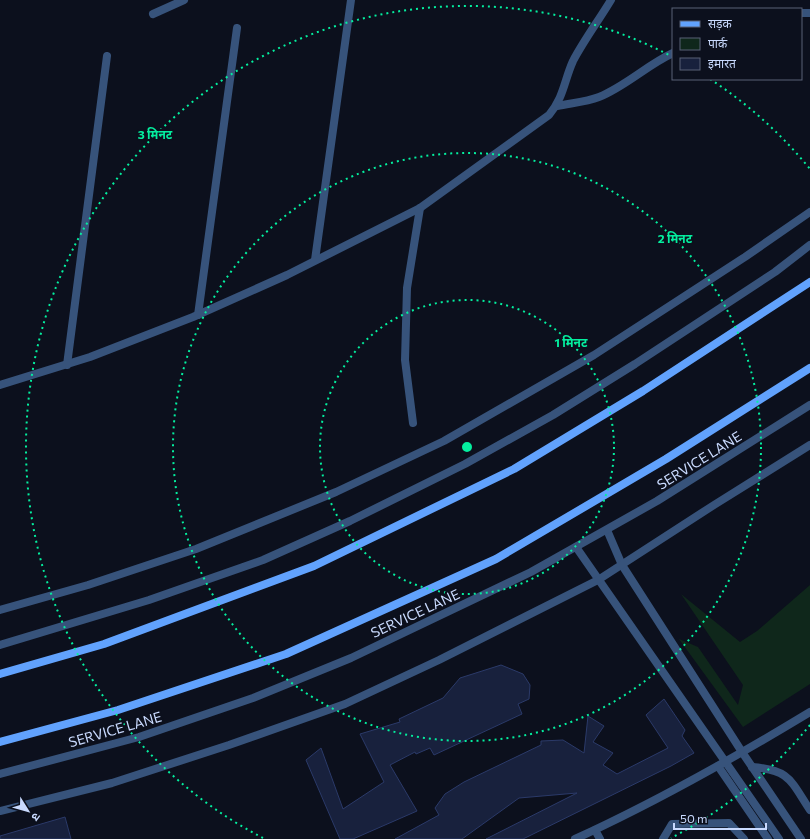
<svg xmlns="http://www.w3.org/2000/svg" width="810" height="839" font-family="Commissioner,'Noto Sans Devanagari',sans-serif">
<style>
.green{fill:#0f271b}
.building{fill:#18213d;stroke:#2b3a69}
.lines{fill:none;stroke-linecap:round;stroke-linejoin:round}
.minor{stroke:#37537b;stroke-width:8}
.tertiary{stroke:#37537b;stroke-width:8}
.secondary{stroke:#61a2fd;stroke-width:8}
.ring{fill:none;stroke:#04ef9f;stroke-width:2;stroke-dasharray:2 4}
.labels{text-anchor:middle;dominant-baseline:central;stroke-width:4;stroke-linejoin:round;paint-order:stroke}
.street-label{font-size:14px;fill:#c9dafe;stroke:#0c101d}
.centre{fill:#04ef9f;stroke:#0c101d;stroke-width:2}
.ring-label{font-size:12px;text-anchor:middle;font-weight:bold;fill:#04ef9f;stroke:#0c101d;stroke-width:4;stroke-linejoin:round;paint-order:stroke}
</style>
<rect width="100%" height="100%" fill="#0c101d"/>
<polygon class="green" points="810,585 810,684 743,727 679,639 698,647 738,705 743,685 681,594 740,642 757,631"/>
<g class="building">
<polygon points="501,665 523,674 530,685 529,699 518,704 522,714 434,755 430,748 416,754 415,752 390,765 417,811 353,839 340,839 306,760 321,748 343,809 384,782 360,734 400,722 399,719 443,698 460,678"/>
<polygon points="664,699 685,730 682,736 694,753 671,766 523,839 486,839 577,793 519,798 462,839 395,839 439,815 435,808 445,794 464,782 541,745 541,741 563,740 584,753 588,716 604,726 593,742 613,753 603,765 617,774 668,748 646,715"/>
<polygon points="65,817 71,839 0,839 0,836"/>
</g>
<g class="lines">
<g class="minor">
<polyline points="801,13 810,13"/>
<polyline points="153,14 184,0"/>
<path d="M 557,106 C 571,103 586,102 599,97 C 626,86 647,65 673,53"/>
<polyline points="315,260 351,0"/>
<polyline points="198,315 237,28"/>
<polyline points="67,365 107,56"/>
<path d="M 0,385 L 90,357 L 193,317 L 287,275 L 420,208 L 549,115 C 564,97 564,81 573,61 C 584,40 599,20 611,0"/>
<polyline points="413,423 405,360 407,288 420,208"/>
<polyline points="607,530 622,565 742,752 801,839"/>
<polyline points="576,547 779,839"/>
<polyline points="0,610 88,585 196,549 336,492 444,441 594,355 745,257 810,212"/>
<polyline points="718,766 768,839"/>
<path d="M 752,767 C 790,770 790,780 810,810"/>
<polyline points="595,830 600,839"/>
<path d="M 575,839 C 656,802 734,758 810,712"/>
<polyline points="663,839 672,824 729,823 744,839"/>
</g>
<g class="tertiary">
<polyline points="0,645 149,600 263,560 350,521 465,464 553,415 635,364 775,272 810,245"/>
<polyline points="0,774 139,737 253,698 351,658 531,572 657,501 810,405"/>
<polyline points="0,811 112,783 229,745 345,704 439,660 598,580 714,505 810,445"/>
</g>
<g class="secondary">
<polyline points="0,674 104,644 314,566 514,469 643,391 810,282"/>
<polyline points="0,742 118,710 286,654 496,559 666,459 810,368"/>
</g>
</g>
<g class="ring">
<circle cx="467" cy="447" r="147"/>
<circle cx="467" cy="447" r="294"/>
<path d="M810 725A441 441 0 0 1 671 838M263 838A441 441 0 1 1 671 56M710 79A441 441 0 0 1 810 169"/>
</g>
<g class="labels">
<g class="street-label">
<text transform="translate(699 460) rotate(-32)">SERVICE LANE</text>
<text transform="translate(415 613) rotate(-25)">SERVICE LANE</text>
<text transform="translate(115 729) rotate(-16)">SERVICE LANE</text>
</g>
</g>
<circle cx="467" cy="447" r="6" class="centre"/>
<g class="ring-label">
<text x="155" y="139">3 मिनट</text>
<text x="675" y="243">2 मिनट</text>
<text x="571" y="347">1 मिनट</text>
</g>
<rect x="672" y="8" width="130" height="72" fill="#0c101d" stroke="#586177"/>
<rect x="680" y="21" width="20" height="6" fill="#61a2fd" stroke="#586177"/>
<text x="708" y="28" font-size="12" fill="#c9dafe">सड़क</text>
<rect x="680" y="38" width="20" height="12" fill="#0f271b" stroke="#586177"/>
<text x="708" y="48" font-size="12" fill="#c9dafe">पार्क</text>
<rect x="680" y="58" width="20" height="12" fill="#18213d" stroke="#586177"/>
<text x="708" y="68" font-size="12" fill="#c9dafe">इमारत</text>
<g transform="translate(28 811) rotate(127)" stroke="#0c101d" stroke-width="3" paint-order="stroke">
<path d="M0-3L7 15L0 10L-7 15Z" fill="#c9dafe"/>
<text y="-6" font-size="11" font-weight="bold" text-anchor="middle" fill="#c9dafe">उ</text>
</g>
<path d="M674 823v6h92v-6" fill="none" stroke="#c9dafe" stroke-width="2"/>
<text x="680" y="823" font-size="12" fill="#c9dafe" stroke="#0c101d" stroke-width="3" paint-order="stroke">50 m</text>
</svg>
